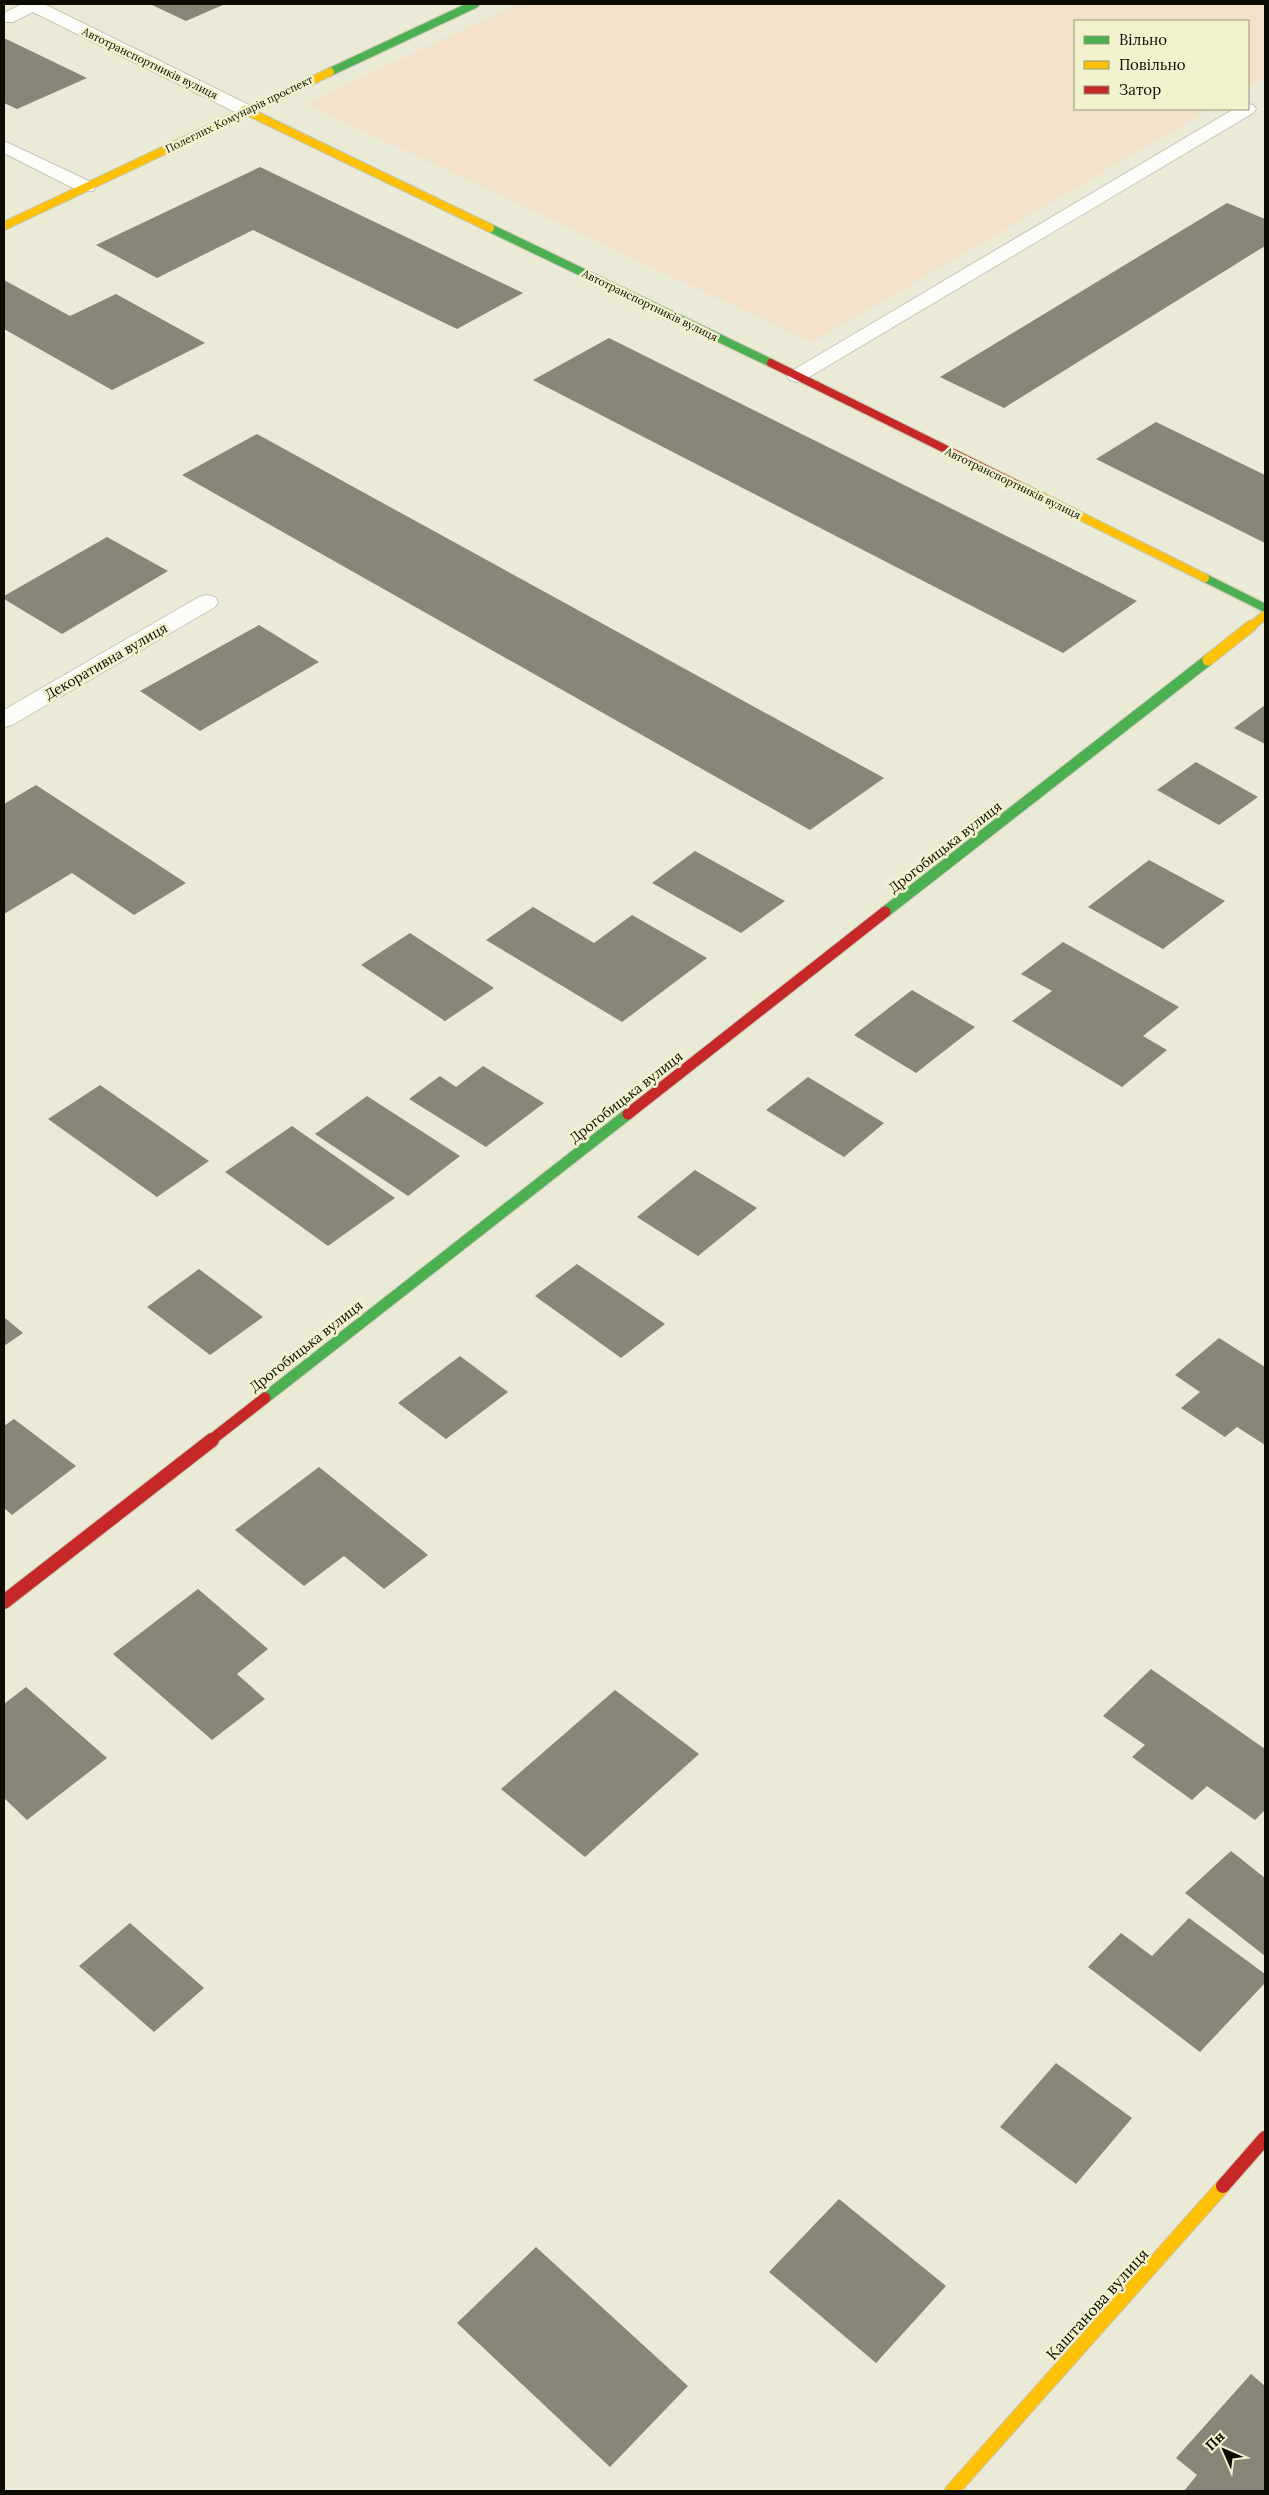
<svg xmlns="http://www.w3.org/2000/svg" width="1269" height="2495" font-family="Lora,serif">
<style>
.green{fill:#f3e2cb}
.building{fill:#898677}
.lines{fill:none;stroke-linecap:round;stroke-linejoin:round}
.lane-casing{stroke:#c6c6b6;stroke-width:2}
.street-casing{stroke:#c6c6b6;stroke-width:2}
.fast-far1-casing{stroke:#c6c6b6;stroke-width:10}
.fast-casing{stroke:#c6c6b6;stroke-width:13}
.slow-far2-casing{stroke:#c6c6b6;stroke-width:10}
.slow-far1-casing{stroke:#c6c6b6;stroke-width:13}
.slow-casing{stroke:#c6c6b6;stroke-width:16}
.jam-far2-casing{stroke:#c6c6b6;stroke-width:10}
.jam-far1-casing{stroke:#c6c6b6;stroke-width:13}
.jam-casing{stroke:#c6c6b6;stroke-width:16}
.lane{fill:#fcfcf9;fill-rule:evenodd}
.street{fill:#fcfcf9;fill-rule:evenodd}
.fast-far1{stroke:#4caf50;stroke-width:8}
.fast{stroke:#4caf50;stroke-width:11}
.slow-far2{stroke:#ffc107;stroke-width:8}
.slow-far1{stroke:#ffc107;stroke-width:11}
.slow{stroke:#ffc107;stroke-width:14}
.jam-far2{stroke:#c62828;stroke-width:8}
.jam-far1{stroke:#c62828;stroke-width:11}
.jam{stroke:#c62828;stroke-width:14}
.labels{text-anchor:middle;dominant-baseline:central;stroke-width:5;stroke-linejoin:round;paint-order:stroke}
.far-street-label{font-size:11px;fill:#0d0c03;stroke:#f2f2cf}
.street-label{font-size:14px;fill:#0d0c03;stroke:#f2f2cf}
.near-street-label{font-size:16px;fill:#0d0c03;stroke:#f2f2cf}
</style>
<rect width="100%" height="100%" fill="#eaead7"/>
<polygon class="green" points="517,4 1265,4 1265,77 1248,87 1248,21 1075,21 1075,109 1211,109 812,343 306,104"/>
<g class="building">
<polygon points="150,4 225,4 186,21"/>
<polygon points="4,38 87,78 17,109 4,103"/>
<polygon points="260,167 356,213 523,293 457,329 253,230 157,278 96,245"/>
<polygon points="1227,203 1265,219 1265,246 1004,408 940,377"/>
<polygon points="4,280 70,316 116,294 205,343 112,390 4,329"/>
<polygon points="609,338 1137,601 1063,653 533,380"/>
<polygon points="1156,422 1265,475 1265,543 1096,459"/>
<polygon points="257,434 884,778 810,830 182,475"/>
<polygon points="107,537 168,571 62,634 4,599 4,596"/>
<polygon points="259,625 319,662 200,731 140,691"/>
<polygon points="1265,705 1265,744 1234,728"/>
<polygon points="1196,762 1258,797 1219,825 1157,790"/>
<polygon points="36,785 186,883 134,915 72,873 4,914 4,804"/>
<polygon points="695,851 785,901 741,933 652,883"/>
<polygon points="1149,860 1225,901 1163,949 1088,907"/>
<polygon points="533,907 594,943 632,915 707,958 622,1022 486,940"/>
<polygon points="410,933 494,988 445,1021 361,965"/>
<polygon points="1063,942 1179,1007 1143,1036 1167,1050 1122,1087 1012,1021 1052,991 1021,974"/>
<polygon points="912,990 975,1027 916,1073 854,1035"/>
<polygon points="483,1066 544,1103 486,1147 409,1099 440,1076 456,1087"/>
<polygon points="808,1077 884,1123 844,1157 766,1110"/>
<polygon points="100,1085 209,1161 157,1197 48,1119"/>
<polygon points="367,1096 460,1156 408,1196 315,1134"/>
<polygon points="292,1126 395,1198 328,1246 225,1172"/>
<polygon points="695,1170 757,1208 698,1256 637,1217"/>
<polygon points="577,1264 665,1324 621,1358 535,1296"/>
<polygon points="199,1269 263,1317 210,1355 147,1307"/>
<polygon points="4,1317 23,1333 4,1346"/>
<polygon points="1219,1338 1265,1367 1265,1445 1237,1427 1225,1437 1181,1408 1200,1392 1175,1375"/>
<polygon points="460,1356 508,1392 446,1439 398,1403"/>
<polygon points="14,1419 76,1466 12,1515 4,1508 4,1426"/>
<polygon points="319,1467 428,1555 384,1589 344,1556 304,1586 235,1530"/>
<polygon points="198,1589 268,1649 237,1674 265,1699 212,1740 113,1654"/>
<polygon points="1151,1669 1265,1749 1265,1810 1255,1820 1207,1786 1192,1800 1132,1757 1145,1745 1103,1716"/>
<polygon points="26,1687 107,1758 27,1820 4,1798 4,1704"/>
<polygon points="615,1690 699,1754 585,1857 501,1789"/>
<polygon points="1231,1851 1265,1878 1265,1956 1185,1893"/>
<polygon points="1189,1918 1265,1974 1265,1983 1200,2052 1088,1967 1121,1933 1152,1956"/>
<polygon points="130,1923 204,1988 154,2032 79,1966"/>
<polygon points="1056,2063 1132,2118 1076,2184 1000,2127"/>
<polygon points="839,2199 946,2286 876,2363 769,2272"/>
<polygon points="536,2247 688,2386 610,2467 457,2323"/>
<polygon points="1251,2374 1265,2386 1265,2491 1184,2491 1197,2475 1176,2458"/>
</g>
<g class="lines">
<defs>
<g id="lane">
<polygon points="22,4 44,4 251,106 254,110 251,114 239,114 33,12 13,22 4,22 4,13"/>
<polygon points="1248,104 1253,105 1256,109 1253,113 804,380 797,382 790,380 787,376 790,372 1234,109 1248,109"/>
<polygon points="4,141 93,183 95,187 93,191 79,191 4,153"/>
</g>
<polygon id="street" points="207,595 215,597 218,602 215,607 12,725 4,727 4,710 199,597"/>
<g id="fast-far1">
<polyline points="330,72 475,4"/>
<polyline points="490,228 771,363"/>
<polyline points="1205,578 1265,608"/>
</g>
<g id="fast">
<polyline points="885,912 1208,660"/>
<polyline points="265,1398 628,1114"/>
</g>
<g id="slow-far2">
<polyline points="245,110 490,228"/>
<polyline points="4,226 330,72"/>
<polyline points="1018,485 1205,578"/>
<polyline points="1249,628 1265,615"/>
</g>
<polyline id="slow-far1" points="1208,660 1251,626"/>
<polyline id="slow" points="952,2491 1223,2186"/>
<polyline id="jam-far2" points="771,363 1018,485"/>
<g id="jam-far1">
<polyline points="628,1114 885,912"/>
<polyline points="210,1441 265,1398"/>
</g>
<g id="jam">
<polyline points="4,1602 212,1440"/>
<polyline points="1223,2186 1265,2138"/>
</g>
</defs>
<use href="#lane" class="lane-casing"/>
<use href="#street" class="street-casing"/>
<use href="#fast-far1" class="fast-far1-casing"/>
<use href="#fast" class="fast-casing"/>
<use href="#slow-far2" class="slow-far2-casing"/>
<use href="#slow-far1" class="slow-far1-casing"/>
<use href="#slow" class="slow-casing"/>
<use href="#jam-far2" class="jam-far2-casing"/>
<use href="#jam-far1" class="jam-far1-casing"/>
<use href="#jam" class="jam-casing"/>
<use href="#lane" class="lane"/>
<use href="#street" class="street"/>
<use href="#fast-far1" class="fast-far1"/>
<use href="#fast" class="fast"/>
<use href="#slow-far2" class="slow-far2"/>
<use href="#slow-far1" class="slow-far1"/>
<use href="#slow" class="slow"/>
<use href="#jam-far2" class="jam-far2"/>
<use href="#jam-far1" class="jam-far1"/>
<use href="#jam" class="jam"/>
</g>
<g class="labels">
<g class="far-street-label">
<text transform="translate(150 63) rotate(26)">Автотранспортників вулиця</text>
<text transform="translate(239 114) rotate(-26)">Полеглих Комунарів проспект</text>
<text transform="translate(650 305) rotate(26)">Автотранспортників вулиця</text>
<text transform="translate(1013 483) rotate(26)">Автотранспортників вулиця</text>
</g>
<g class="street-label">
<text transform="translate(106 661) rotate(-30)">Декоративна вулиця</text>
<text transform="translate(945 847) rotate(-38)">Дрогобицька вулиця</text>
<text transform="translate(626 1097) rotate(-38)">Дрогобицька вулиця</text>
<text transform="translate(306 1346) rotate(-38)">Дрогобицька вулиця</text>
</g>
<g class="near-street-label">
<text transform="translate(1097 2304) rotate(-48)">Каштанова вулиця</text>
</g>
</g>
<rect width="1269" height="2495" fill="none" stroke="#0d0c03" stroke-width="10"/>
<rect x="1074" y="20" width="175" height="90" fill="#f2f2cf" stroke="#96967d"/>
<rect x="1084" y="36" width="25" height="8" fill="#4caf50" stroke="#96967d"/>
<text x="1119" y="45" font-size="15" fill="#0d0c03">Вільно</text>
<rect x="1084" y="61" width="25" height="8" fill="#ffc107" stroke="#96967d"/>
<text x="1119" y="70" font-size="15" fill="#0d0c03">Повільно</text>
<rect x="1084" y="86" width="25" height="8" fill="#c62828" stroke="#96967d"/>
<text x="1119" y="95" font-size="15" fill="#0d0c03">Затор</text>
<g transform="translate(1224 2450) rotate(315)" stroke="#f2f2cf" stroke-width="4" paint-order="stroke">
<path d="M0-4L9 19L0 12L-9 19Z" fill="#0d0c03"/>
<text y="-8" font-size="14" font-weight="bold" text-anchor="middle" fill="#0d0c03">Пн</text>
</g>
</svg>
